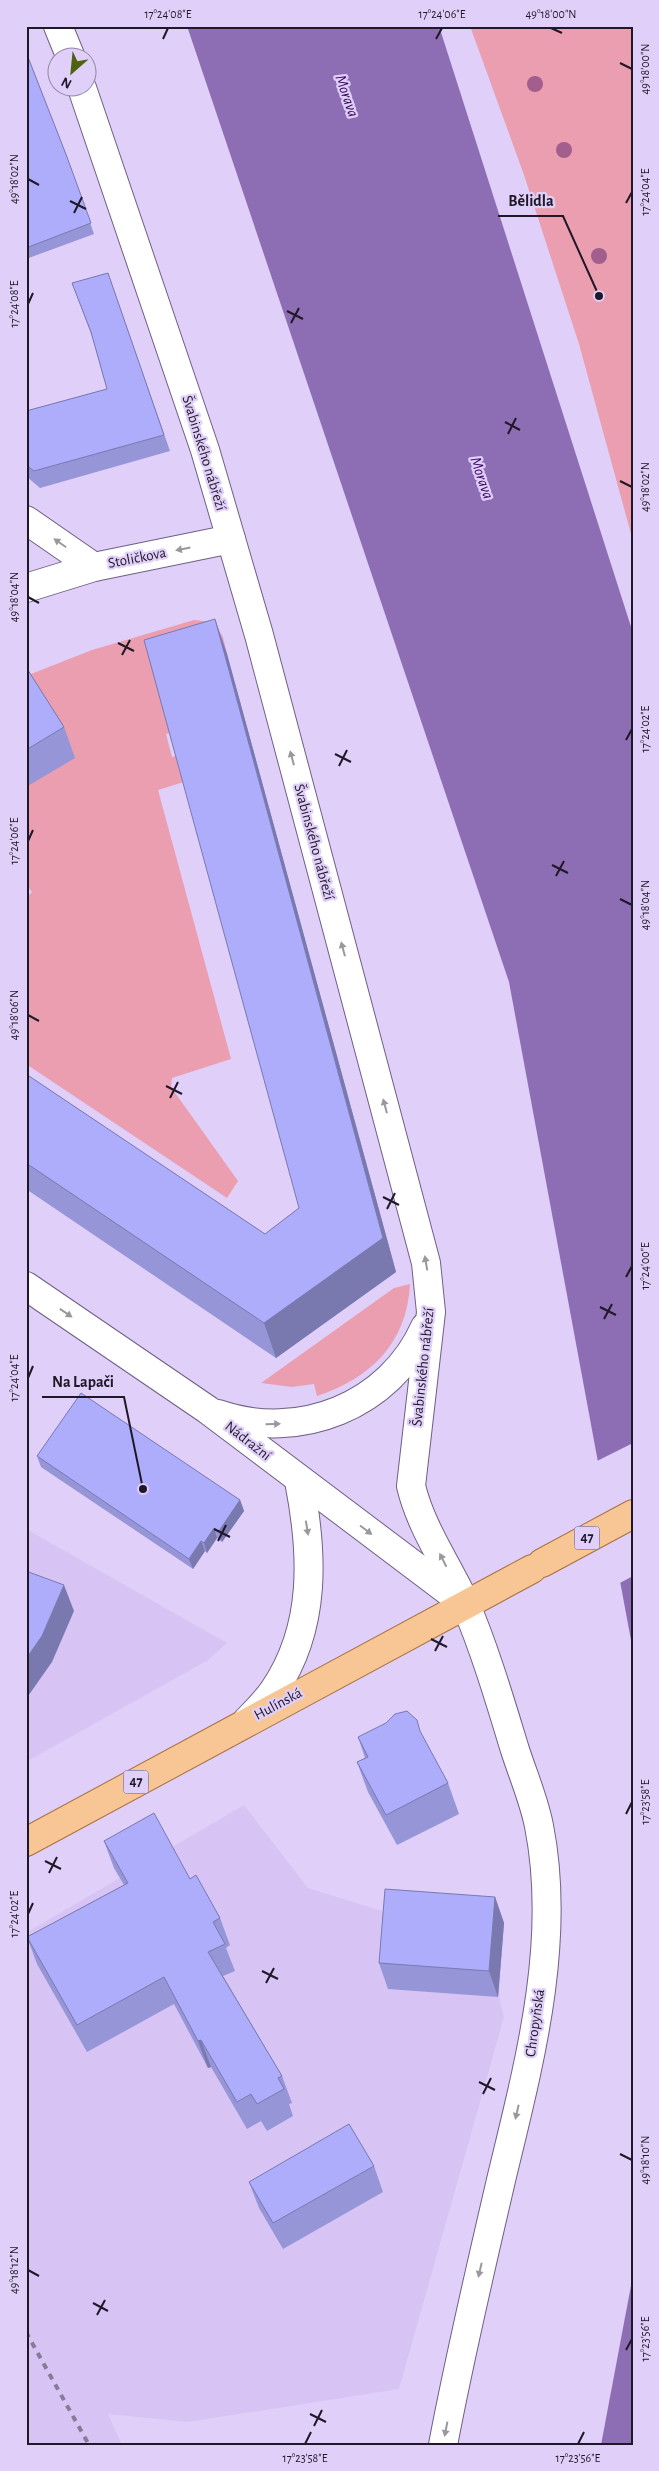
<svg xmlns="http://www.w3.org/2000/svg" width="659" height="2471" font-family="'Alegreya Sans',sans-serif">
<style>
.built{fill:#d8c4f4}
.green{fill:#ea9eb0}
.water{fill:#8d6db4}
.pier{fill:#e0cff8}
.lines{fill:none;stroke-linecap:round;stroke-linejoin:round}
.street-casing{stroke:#6f6084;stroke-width:30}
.primary-casing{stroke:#a8703f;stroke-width:30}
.street{stroke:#fff;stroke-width:28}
.primary{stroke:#f7c694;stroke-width:28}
.rail{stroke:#877b98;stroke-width:4;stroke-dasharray:6 6;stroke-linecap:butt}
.tree{fill:#a25e8c}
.wall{fill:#9595d8}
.shaded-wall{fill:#7979b0}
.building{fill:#adadfb;stroke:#7979b0}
.oneway{fill:#9a979e}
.ticks{fill:none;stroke:#1f1827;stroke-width:2}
.labels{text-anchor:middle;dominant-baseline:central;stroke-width:4.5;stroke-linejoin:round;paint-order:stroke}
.shield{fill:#e0cff8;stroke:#594f66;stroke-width:1}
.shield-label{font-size:14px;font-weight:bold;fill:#1f1827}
.street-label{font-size:15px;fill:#1f1827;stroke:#e0cff8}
.water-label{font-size:16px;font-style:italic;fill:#3a0761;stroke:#e0cff8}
.leader{fill:none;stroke:#1f1827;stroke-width:2}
.callout-dot{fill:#1f1827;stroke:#e0cff8;stroke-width:2}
.callout-label{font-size:16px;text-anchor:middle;font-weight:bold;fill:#1f1827;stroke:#e0cff8;stroke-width:4.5;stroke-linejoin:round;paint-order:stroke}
.neatline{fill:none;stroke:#1f1827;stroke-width:2}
.ticks-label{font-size:12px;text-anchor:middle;fill:#1f1827}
</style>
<rect width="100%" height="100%" fill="#e0cff8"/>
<g class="built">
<polygon points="26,1529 227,1643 208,1660 26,1762"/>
<polygon points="244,1805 308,1888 395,1915 504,1923 499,1997 504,2017 399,2389 188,2422 108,2414 122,2445 26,2445 26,1933"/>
</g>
<g class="green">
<polygon points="470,26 633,26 633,541 579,344 524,175"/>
<polygon points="194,620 213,622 223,637 227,654 157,674 173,732 166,734 172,757 180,755 187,781 158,790 231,1059 172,1078 171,1087 238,1181 227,1198 26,1064 26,898 32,892 26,884 26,676 92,650"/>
<path d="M 410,1284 C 407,1343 371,1378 317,1396 L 314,1384 L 292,1387 L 261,1383 L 394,1288 Z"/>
</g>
<g class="water">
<polygon points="187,26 439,26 633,633 633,1651 509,982"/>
<polygon points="633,2275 633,2445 601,2445"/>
</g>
<polygon class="pier" points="633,1443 633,1576 618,1584 595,1462"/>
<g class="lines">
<defs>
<g id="street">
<polyline points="58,26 71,58"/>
<path d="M 82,88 L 205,450 L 259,635 L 426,1263 L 431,1312 L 411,1486 C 421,1528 447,1564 465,1603 C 485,1650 500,1701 515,1750 C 523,1775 534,1800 539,1826 C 562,1942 529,2064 502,2176 C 481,2266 460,2355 443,2445"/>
<polyline points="26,520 94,567"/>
<polyline points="26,588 94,567 231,539"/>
<polyline points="26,1286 208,1410 460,1600"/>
<path d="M 218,1414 C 299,1442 390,1406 425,1327"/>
<path d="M 246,1722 C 255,1712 266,1702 274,1690 C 317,1627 313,1552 299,1481"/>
</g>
<g id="primary">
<polyline points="542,1563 633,1514"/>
<polyline points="26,1842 532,1569"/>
</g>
</defs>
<use href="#street" class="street-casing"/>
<use href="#primary" class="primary-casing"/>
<use href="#street" class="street"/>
<use href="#primary" class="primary"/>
<polyline class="rail" points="26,2332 89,2445"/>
</g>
<g class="tree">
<circle cx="535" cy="84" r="8"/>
<circle cx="564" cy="150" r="8"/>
<circle cx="599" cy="256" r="8"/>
</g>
<g class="wall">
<polygon points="26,52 67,157 94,234 26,259"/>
<polygon points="108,273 170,451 40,488 26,476 26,411 107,389 92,336 72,283"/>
<polygon points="215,619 227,654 396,1272 276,1358 26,1189 26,1074 265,1234 299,1208"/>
<polygon points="26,667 64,727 75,758 26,787"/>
<polygon points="37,1456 240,1500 244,1511 222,1542 217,1538 207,1553 205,1551 193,1569 41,1467"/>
<polygon points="358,1737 423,1737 448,1783 459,1814 397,1845 368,1792 357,1762 365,1758"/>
<polygon points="104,1841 190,1879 220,1918 230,1945 226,1948 235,1971 223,1976 282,2076 292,2103 289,2104 293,2116 267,2131 261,2121 247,2129 211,2067 208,2068 174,2004 87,2052 37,1964 27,1937 124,1885 114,1868"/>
<polygon points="495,1897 504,1923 498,1997 388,1989 379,1963"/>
<polygon points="374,2166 383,2192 283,2249 259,2208 249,2182"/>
</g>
<g class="shaded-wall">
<polygon points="215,619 227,654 396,1272 276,1358 264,1323 383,1238"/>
<polygon points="240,1500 244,1511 222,1542 219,1531"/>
<polygon points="214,1528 217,1538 207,1553 204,1543"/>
<polygon points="201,1541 205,1551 193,1569 189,1559"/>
<polygon points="64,1585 74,1611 52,1662 26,1699 26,1659"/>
<polygon points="495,1897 504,1923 498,1997 489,1971"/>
<polygon points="201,2040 211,2067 208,2068 198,2041"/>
</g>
<g class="building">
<polygon points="26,52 67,157 91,223 26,248"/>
<polygon points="108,273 164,435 34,471 26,465 26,411 107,389 91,332 72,283"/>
<polygon points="215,619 383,1238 264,1323 26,1163 26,1074 265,1234 299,1208 144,640"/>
<polygon points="26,667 64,727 26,750"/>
<polygon points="81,1393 240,1500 219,1531 214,1528 204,1543 201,1541 189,1559 37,1456"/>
<polygon points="26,1571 64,1585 42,1636 26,1659"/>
<polygon points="407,1711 417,1720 420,1731 448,1783 386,1815 357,1762 368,1757 358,1737 386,1723 395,1714"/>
<polygon points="154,1813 190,1879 196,1875 220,1918 213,1922 225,1944 208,1952 282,2076 278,2078 284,2089 257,2104 251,2094 237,2102 201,2040 198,2041 164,1977 77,2025 27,1937 128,1883 104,1841"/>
<polygon points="385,1889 495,1897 489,1971 379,1963"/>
<polygon points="349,2124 374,2166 273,2223 249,2182"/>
</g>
<defs><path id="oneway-solid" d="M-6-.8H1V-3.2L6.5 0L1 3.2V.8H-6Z" transform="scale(1.25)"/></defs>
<g class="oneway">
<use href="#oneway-solid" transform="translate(60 543) rotate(-145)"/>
<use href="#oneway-solid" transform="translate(183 549) rotate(169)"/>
<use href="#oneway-solid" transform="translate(292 758) rotate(-105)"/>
<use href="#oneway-solid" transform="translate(343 949) rotate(-105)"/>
<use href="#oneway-solid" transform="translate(385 1106) rotate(-105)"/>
<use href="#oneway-solid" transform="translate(426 1263) rotate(-100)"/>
<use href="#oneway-solid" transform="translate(66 1313) rotate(34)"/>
<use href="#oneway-solid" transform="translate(273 1424) rotate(-1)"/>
<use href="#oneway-solid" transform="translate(307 1528) rotate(81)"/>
<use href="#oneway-solid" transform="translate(366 1530) rotate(37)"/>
<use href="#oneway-solid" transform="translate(443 1560) rotate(-117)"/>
<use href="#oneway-solid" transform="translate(517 2112) rotate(103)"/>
<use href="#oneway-solid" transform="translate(480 2270) rotate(103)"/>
<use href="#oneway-solid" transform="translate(446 2429) rotate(101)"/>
</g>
<path class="ticks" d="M 551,28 L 562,33M 163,39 L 168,28M 436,39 L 442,28M 620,63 L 632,69M 28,179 L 39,185M 70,201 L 86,209M 626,203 L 632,192M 74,213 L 82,197M 28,304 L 33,293M 287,311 L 303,319M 291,323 L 299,308M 505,422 L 520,430M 508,434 L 516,418M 620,481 L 632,487M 28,597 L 39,603M 118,643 L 134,651M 122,655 L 130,640M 626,740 L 632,729M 335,754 L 351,762M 339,766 L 347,750M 28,841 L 33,830M 552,865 L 568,873M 556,876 L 564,861M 620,899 L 632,905M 28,1015 L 39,1021M 166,1086 L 182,1094M 170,1098 L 178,1082M 383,1197 L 399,1205M 387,1209 L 395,1193M 626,1277 L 632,1266M 600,1307 L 616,1315M 604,1319 L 612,1304M 28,1378 L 33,1366M 214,1529 L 230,1537M 218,1541 L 226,1525M 431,1639 L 447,1647M 435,1651 L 443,1636M 626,1814 L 632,1802M 45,1861 L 61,1869M 49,1873 L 57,1857M 28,1914 L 33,1903M 262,1971 L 278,1979M 266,1983 L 274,1968M 479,2082 L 495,2090M 483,2094 L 491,2078M 620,2154 L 632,2160M 28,2270 L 39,2276M 93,2303 L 108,2311M 97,2315 L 105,2300M 626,2350 L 632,2339M 310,2414 L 326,2422M 314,2426 L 322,2410M 305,2444 L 311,2432M 578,2444 L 584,2432"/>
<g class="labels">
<g class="shield">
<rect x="574.5" y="1526.5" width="25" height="23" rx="4"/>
<rect x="123.5" y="1770.5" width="25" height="23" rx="4"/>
</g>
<g class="shield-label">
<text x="587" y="1538">47</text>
<text x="136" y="1782">47</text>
</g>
<g class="street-label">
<text transform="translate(204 453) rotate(73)">Švabinského nábřeží</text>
<text transform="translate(137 558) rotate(-11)">Stoličkova</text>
<text transform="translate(314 842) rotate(75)">Švabinského nábřeží</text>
<text transform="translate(423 1367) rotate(-84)">Švabinského nábřeží</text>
<text transform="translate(248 1441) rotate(38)">Nádražní</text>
<text transform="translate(278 1704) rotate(-28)">Hulínská</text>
<text transform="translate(535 2023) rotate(-82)">Chropyňská</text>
</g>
<g class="water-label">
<text transform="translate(347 96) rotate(71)">Morava</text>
<text transform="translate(482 478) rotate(71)">Morava</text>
</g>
</g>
<path class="leader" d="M599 296L563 216H498M143 1489L124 1397H42"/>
<g class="callout-dot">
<circle cx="599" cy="296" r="5"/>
<circle cx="143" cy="1489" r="5"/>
</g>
<g class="callout-label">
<text x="531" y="206">Bělidla</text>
<text x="83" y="1387">Na Lapači</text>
</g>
<rect width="659" height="2471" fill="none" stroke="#e0cff8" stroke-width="55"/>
<g transform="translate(72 72) rotate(207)"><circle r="24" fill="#e0cff8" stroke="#9386a4"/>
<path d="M0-4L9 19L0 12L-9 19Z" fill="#4e630f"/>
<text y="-8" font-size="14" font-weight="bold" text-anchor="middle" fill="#1f1827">N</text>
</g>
<rect x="28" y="28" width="604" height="2416" class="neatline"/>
<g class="ticks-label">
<text x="168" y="18">17°24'08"E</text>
<text x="442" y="18">17°24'06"E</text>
<text x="551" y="18">49°18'00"N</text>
<text transform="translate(645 69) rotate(-90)" y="4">49°18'00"N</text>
<text transform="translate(14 179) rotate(-90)" y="4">49°18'02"N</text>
<text transform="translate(645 192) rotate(-90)" y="4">17°24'04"E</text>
<text transform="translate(14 304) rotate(-90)" y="4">17°24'08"E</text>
<text transform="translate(645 487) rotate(-90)" y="4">49°18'02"N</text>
<text transform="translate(14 597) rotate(-90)" y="4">49°18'04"N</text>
<text transform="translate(645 729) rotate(-90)" y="4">17°24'02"E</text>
<text transform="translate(14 841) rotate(-90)" y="4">17°24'06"E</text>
<text transform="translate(645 905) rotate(-90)" y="4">49°18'04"N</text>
<text transform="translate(14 1015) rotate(-90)" y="4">49°18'06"N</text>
<text transform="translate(645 1266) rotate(-90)" y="4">17°24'00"E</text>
<text transform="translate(14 1378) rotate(-90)" y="4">17°24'04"E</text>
<text transform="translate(645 1802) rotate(-90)" y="4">17°23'58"E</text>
<text transform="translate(14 1914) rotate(-90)" y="4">17°24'02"E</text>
<text transform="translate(645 2160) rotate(-90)" y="4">49°18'10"N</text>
<text transform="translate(14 2270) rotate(-90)" y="4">49°18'12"N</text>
<text transform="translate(645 2339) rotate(-90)" y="4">17°23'56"E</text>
<text x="305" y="2462">17°23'58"E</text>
<text x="578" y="2462">17°23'56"E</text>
</g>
</svg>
